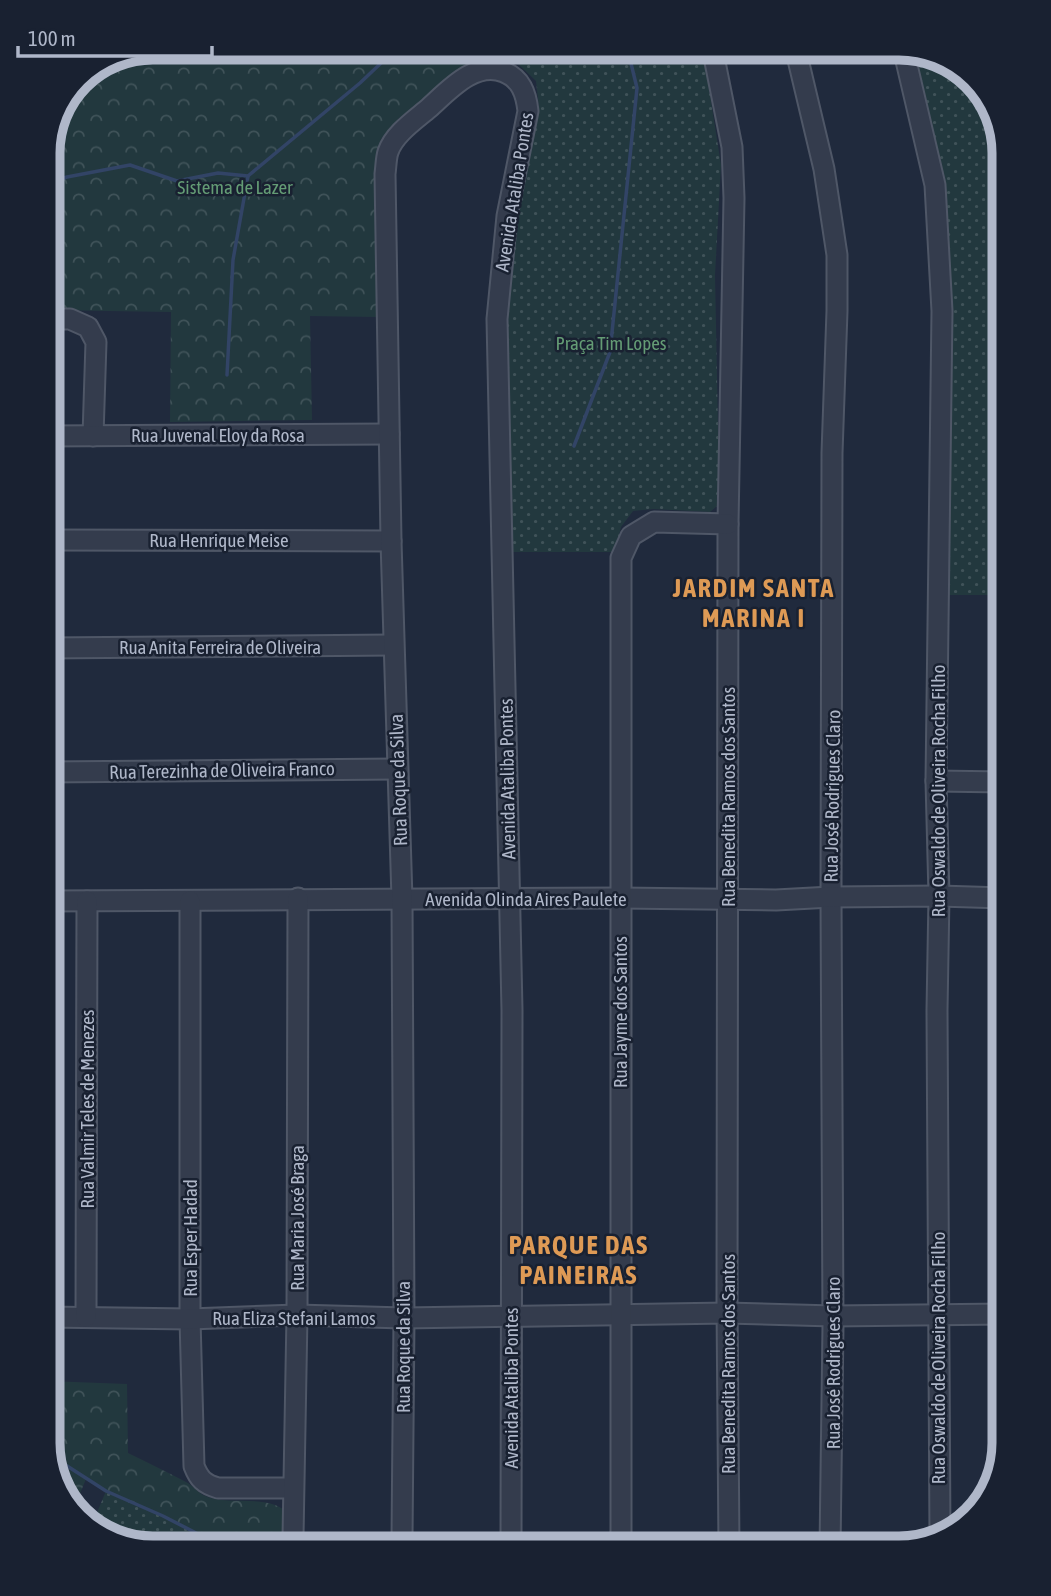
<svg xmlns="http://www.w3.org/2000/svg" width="1051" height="1596" font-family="'Asap Condensed',sans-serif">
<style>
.green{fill:url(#green-dots)}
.forest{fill:url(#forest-crowns)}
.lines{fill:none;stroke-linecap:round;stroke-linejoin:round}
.stream{stroke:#324466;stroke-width:3.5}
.minor-casing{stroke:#4f5767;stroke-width:23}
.minor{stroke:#343c4d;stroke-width:19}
.labels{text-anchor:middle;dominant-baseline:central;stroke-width:5;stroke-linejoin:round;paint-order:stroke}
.park-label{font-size:19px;fill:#649c75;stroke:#192131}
.street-label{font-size:19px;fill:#afb7c9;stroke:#192131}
.district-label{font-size:26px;font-weight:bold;letter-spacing:2px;fill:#de9a55;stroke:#192131}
.rim{fill:none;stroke:#afb7c9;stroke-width:9}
</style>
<defs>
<pattern id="green-dots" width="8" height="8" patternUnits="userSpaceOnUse" patternTransform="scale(1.75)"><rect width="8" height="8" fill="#22383e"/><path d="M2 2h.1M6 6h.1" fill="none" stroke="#405359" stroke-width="1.8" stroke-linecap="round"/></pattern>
<pattern id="forest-crowns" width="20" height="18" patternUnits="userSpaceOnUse" patternTransform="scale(1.75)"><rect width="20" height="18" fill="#22383e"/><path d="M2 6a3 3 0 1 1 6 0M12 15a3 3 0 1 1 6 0" fill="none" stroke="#405359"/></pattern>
</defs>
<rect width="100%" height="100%" fill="#202a3d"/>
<g class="green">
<polygon points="495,47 701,47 705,63 721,165 715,275 719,478 717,506 710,512 653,509 633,511 621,527 615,552 513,552 509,474 506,319 511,254 539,108 536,81 514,60 478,59"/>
<polygon points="915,51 957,65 993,106 1004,153 1004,595 949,595 951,311 946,191"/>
<polygon points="106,1491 163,1516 200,1535 244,1549 146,1549 94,1531 91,1527"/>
</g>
<g class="forest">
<polygon points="153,47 495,47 399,118 381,139 376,163 379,317 310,316 312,420 170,422 171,312 47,310 47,146 78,78"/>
<path d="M 47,1381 L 127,1384 L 128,1453 C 147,1462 167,1472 186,1482 C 192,1485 197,1491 203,1495 C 228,1507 260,1494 283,1509 L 282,1549 L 244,1549 L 198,1534 L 163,1516 L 106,1491 L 86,1479 L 74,1508 L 58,1490 L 47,1443 Z"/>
</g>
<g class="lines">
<g class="stream">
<polyline points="1002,146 1004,158"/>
<polyline points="47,183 67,177 130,165 177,181 218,173 248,176"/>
<polyline points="227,375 233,260 248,176 360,83 398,47"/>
<polyline points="574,446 610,352 637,88 627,47"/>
<polyline points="50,1455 106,1491 163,1516 200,1535 242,1547"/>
</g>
<defs>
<g id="minor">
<polyline points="712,47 732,147 734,198 728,524 727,1304 729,1549"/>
<polyline points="795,47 824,169 837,255 837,311 832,453 831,897 833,1325 830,1549"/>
<polyline points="903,48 935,185 942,311 936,781 939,896 937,1010 940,1539"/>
<polyline points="47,319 70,319 88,327 96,342 93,436"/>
<polyline points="47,436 389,434"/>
<polyline points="47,540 391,541"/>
<polyline points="47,648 393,645"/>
<polyline points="47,772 397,769"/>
<polyline points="936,781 1004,782"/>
<polyline points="47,901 621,898 776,900 831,897 939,896 1004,898"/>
<path d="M 190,901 L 190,1319 L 194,1466 C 199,1479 204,1484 218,1488 L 293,1488"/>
<polyline points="47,1317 190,1319 297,1315 404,1318 727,1313 833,1316 1004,1314"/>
<polyline points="86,1317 87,901"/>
<polyline points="293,1537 297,1315 298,898"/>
<path d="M 406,1549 L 402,1538 L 404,1318 L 402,899 L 391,541 L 385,174 C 386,167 386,158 388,152 C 394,134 415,120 429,108 C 448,91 475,60 504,72 C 521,79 526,93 528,111 L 507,216 L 497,319 L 512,1010 L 511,1549"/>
<polyline points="618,1549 621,1532 621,558 631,536 654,522 728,524"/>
</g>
</defs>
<use href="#minor" class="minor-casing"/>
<use href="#minor" class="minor"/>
</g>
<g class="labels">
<g class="park-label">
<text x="235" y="187">Sistema de Lazer</text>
<text x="611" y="343">Praça Tim Lopes</text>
</g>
<g class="street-label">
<text transform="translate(514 192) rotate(-81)">Avenida Ataliba Pontes</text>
<text x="218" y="435">Rua Juvenal Eloy da Rosa</text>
<text x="219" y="540">Rua Henrique Meise</text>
<text x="220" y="647">Rua Anita Ferreira de Oliveira</text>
<text transform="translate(222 770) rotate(-1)">Rua Terezinha de Oliveira Franco</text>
<text transform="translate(507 779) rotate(-91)">Avenida Ataliba Pontes</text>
<text transform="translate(398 780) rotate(-92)">Rua Roque da Silva</text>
<text transform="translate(938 791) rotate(-90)">Rua Oswaldo de Oliveira Rocha Filho</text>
<text transform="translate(832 796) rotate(-89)">Rua José Rodrigues Claro</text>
<text transform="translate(728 797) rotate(-90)">Rua Benedita Ramos dos Santos</text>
<text x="526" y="899">Avenida Olinda Aires Paulete</text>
<text transform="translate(620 1012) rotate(-90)">Rua Jayme dos Santos</text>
<text transform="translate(87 1109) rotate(-90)">Rua Valmir Teles de Menezes</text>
<text transform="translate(297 1218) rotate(-90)">Rua Maria José Braga</text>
<text transform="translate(190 1238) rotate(-90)">Rua Esper Hadad</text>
<text x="294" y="1318">Rua Eliza Stefani Lamos</text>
<text transform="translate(403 1347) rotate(-90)">Rua Roque da Silva</text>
<text transform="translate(938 1358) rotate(-90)">Rua Oswaldo de Oliveira Rocha Filho</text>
<text transform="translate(833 1363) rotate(-90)">Rua José Rodrigues Claro</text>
<text transform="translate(728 1364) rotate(-90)">Rua Benedita Ramos dos Santos</text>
<text transform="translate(511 1388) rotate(-90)">Avenida Ataliba Pontes</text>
</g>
<g class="district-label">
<text x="754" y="588">JARDIM SANTA<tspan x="754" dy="30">MARINA I</tspan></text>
<text x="579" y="1245">PARQUE DAS<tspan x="579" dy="30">PAINEIRAS</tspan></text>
</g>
</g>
<path d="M0 0H1051V1596H0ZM153 60H899A93 93 0 0 1 992 153V1443A93 93 0 0 1 899 1536H153A93 93 0 0 1 60 1443V153A93 93 0 0 1 153 60Z" fill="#192131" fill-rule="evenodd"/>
<path class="rim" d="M153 60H899A93 93 0 0 1 992 153V1443A93 93 0 0 1 899 1536H153A93 93 0 0 1 60 1443V153A93 93 0 0 1 153 60Z"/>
<path d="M18 46v10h194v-10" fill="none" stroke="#afb7c9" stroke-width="3.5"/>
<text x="28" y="46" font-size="21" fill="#afb7c9" stroke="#192131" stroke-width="5" paint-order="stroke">100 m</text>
</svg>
